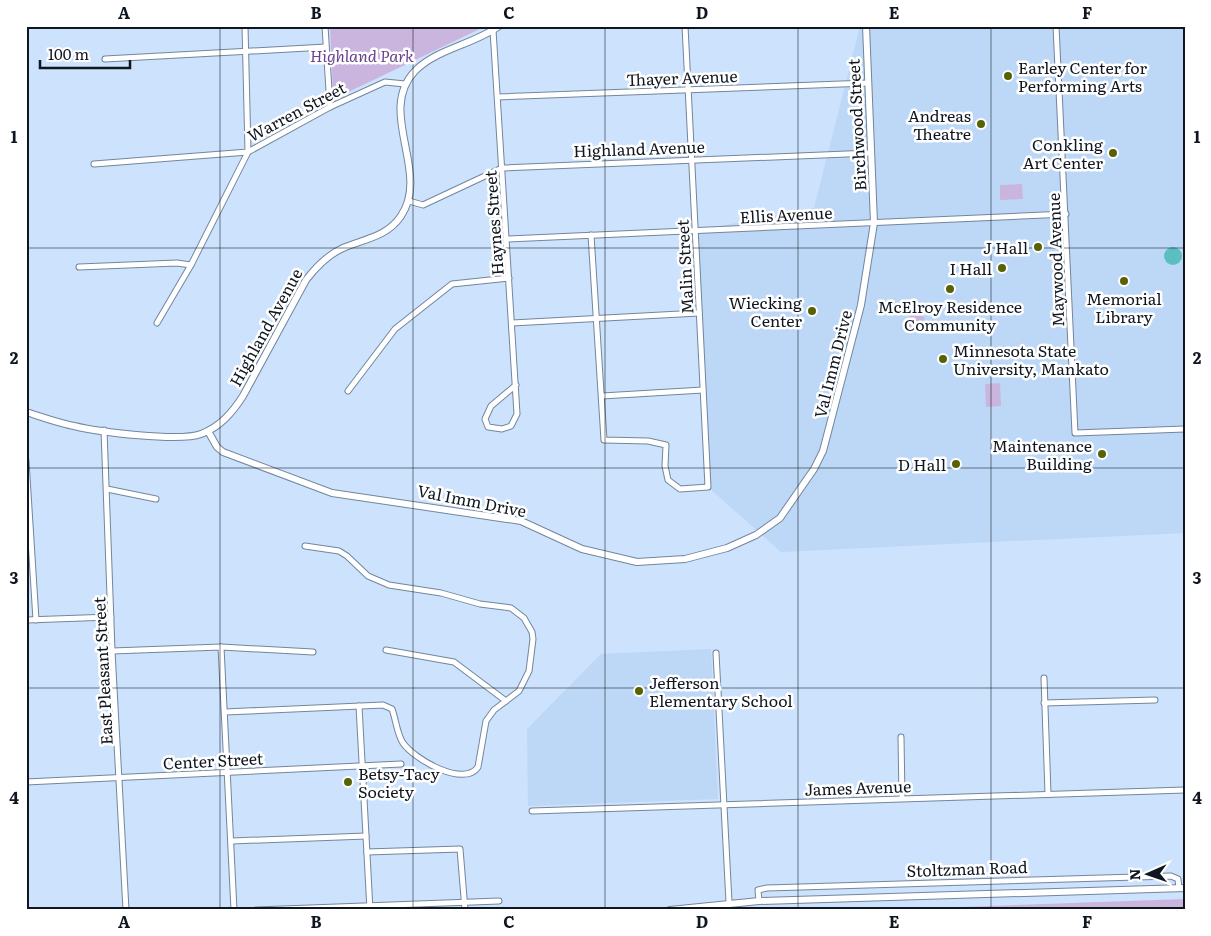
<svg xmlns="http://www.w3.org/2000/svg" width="1211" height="936" font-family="Literata,serif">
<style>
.built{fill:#bdd7f7}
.green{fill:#c9b5de}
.water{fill:#5cbec1}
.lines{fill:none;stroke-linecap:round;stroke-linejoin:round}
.minor-casing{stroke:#72869d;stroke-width:7}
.tertiary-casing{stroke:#72869d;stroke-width:8}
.minor{stroke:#fff;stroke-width:5}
.tertiary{stroke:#fff;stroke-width:6}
.grid{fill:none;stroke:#0f161f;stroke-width:1;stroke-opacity:0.55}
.poi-dot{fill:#576202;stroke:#fff;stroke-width:2}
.labels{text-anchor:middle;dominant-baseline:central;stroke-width:5;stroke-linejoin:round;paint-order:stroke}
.park-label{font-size:16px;font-style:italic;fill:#6a428c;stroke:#fff}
.poi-label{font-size:16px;fill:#0f161f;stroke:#fff;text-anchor:end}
.street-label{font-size:16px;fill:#0f161f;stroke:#fff}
.neatline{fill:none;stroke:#0f161f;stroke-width:2}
.grid-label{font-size:16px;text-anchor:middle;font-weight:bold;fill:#0f161f}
</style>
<rect width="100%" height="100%" fill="#cde2fc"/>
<g class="built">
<polygon points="860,26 1185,26 1185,533 781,552 708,487 695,231 814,208"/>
<polygon points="711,649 718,799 528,806 527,729 601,654"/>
</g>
<g class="green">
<polygon points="330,26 486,26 336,98 333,95"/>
<polygon points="1022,184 1023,199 1000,200 1000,185"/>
<polygon points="915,310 925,318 911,335 901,327"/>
<polygon points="1000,383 1001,406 986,407 985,384"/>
<polygon points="1185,899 1185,910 893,910 905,909"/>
</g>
<circle class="water" cx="1173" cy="256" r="9"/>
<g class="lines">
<defs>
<g id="minor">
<polyline points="325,26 330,107"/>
<polyline points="1056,26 1075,433 1185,429"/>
<polyline points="493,30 517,414 511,426 502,429 488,427 485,419 491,406 516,385"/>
<polyline points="105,59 326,47"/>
<polyline points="498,97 868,83"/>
<polyline points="94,164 248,152 245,26"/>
<polyline points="409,201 423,205 502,168 871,153"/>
<polyline points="591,235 604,440 648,441 666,445 665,466 668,480 680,489 708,487 685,26"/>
<polyline points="506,239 1066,214"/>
<polyline points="79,267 177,263 191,265"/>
<polyline points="157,323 191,265 248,152 330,107 385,82 405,84"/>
<polyline points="512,323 699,313"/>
<polyline points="348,391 395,329 452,284 509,278"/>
<polyline points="602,396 703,390"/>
<polyline points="104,430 112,651 126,910"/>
<polyline points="26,461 36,620"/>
<polyline points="107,489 156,499"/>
<polyline points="26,620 111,617"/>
<polyline points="221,647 234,910"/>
<polyline points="386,650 454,662 506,701"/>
<polyline points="112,651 221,647 313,652"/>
<polyline points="716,653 729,902"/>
<polyline points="1044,678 1048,794"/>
<polyline points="1044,703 1155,700"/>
<polyline points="359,706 370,910"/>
<path d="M 225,712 L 383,705 L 392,709 C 396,720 397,734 403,743 C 414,759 464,788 478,767 L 486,721 L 494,710 L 519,691 L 529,671 L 533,639 L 532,632 L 524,618 L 511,608 L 504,607 L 480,604 L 441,593 L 389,585 L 368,576 L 347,556 L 339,551 L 305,546"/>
<polyline points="901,737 902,798"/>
<polyline points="26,782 401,764"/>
<polyline points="532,811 1185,790"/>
<polyline points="232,841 366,836"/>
<polyline points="367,852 460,849 465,910"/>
<polyline points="759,901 758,890 767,888 1171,876 1178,879 1179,888"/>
<polyline points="256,910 499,901"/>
</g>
<g id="tertiary">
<path d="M 26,412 C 42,417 58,423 74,426 C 99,432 179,442 201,434 C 220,427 232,413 243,396 L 306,280 C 316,267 327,255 343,248 C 364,239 387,237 401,216 C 431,172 376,112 415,71 C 436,49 475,44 499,26"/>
<polyline points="208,431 217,447 223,452 332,493 521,521 582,549 637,562 685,559 727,548 756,535 780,518 814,469 823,451 861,305 874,223 866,26"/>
<polyline points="670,910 759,901 1185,888"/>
</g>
</defs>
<use href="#minor" class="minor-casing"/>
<use href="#tertiary" class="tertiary-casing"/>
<use href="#minor" class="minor"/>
<use href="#tertiary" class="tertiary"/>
</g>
<path class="grid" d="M 220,26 L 220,910M 413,26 L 413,910M 605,26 L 605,910M 798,26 L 798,910M 991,26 L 991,910M 26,248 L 1185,248M 26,468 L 1185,468M 26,688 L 1185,688"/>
<g class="poi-dot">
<circle cx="1008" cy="76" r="5"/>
<circle cx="981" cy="124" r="5"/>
<circle cx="1113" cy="153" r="5"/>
<circle cx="1038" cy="247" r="5"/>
<circle cx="1002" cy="268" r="5"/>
<circle cx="1124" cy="281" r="5"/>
<circle cx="950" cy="289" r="5"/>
<circle cx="812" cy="311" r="5"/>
<circle cx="943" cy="359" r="5"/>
<circle cx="1102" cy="454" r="5"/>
<circle cx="956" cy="464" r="5"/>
<circle cx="639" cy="691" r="5"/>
<circle cx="348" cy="782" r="5"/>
</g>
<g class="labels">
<g class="park-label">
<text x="362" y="55">Highland Park</text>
</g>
<g class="poi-label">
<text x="1018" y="67" text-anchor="start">Earley Center for<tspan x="1018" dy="18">Performing Arts</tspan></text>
<text x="971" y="115">Andreas<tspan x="971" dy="18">Theatre</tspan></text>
<text x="1103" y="144">Conkling<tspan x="1103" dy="18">Art Center</tspan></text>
<text x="1028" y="247">J Hall</text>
<text x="992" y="268">I Hall</text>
<text x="1124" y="298" text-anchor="middle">Memorial<tspan x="1124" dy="18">Library</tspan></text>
<text x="802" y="302">Wiecking<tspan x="802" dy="18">Center</tspan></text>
<text x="950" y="306" text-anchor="middle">McElroy Residence<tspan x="950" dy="18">Community</tspan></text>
<text x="953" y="350" text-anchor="start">Minnesota State<tspan x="953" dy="18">University, Mankato</tspan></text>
<text x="1092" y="445">Maintenance<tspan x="1092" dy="18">Building</tspan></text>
<text x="946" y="464">D Hall</text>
<text x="649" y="682" text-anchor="start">Jefferson<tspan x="649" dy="18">Elementary School</tspan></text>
<text x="358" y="773" text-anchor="start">Betsy-Tacy<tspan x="358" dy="18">Society</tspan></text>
</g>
<g class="street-label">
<text transform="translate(682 77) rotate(-2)">Thayer Avenue</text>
<text transform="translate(296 111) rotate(-28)">Warren Street</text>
<text transform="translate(856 125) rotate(-93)">Birchwood Street</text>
<text transform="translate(639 148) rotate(-2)">Highland Avenue</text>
<text transform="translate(786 214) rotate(-3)">Ellis Avenue</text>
<text transform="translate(493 223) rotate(-94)">Haynes Street</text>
<text transform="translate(1055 260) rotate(-92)">Maywood Avenue</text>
<text transform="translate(684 267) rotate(-93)">Malin Street</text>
<text transform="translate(265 327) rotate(-61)">Highland Avenue</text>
<text transform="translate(832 364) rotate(-76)">Val Imm Drive</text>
<text transform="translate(472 500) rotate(11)">Val Imm Drive</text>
<text transform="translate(102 671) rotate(-93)">East Pleasant Street</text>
<text transform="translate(213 760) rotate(-3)">Center Street</text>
<text transform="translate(858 787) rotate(-2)">James Avenue</text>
<text transform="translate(967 868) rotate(-2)">Stoltzman Road</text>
</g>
</g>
<rect width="1211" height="936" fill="none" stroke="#ffffff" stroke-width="55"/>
<g transform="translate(1148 874) rotate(268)" stroke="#ffffff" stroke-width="4" paint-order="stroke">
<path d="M0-4L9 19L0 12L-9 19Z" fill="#0f161f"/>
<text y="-8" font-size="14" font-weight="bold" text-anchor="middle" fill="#0f161f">N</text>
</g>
<path d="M40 60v8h90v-8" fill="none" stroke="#0f161f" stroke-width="2.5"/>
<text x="48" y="60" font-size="15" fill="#0f161f" stroke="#ffffff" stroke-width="4" paint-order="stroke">100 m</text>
<rect x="28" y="28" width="1156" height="880" class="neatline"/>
<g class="grid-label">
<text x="124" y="19">A</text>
<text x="316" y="19">B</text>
<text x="509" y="19">C</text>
<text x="702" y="19">D</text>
<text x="894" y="19">E</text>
<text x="1087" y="19">F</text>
<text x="14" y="143">1</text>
<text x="1197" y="143">1</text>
<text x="14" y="364">2</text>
<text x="1197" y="364">2</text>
<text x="14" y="584">3</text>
<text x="1197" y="584">3</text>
<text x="14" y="804">4</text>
<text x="1197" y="804">4</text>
<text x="124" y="928">A</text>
<text x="316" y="928">B</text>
<text x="509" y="928">C</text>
<text x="702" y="928">D</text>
<text x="894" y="928">E</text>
<text x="1087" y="928">F</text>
</g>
</svg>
